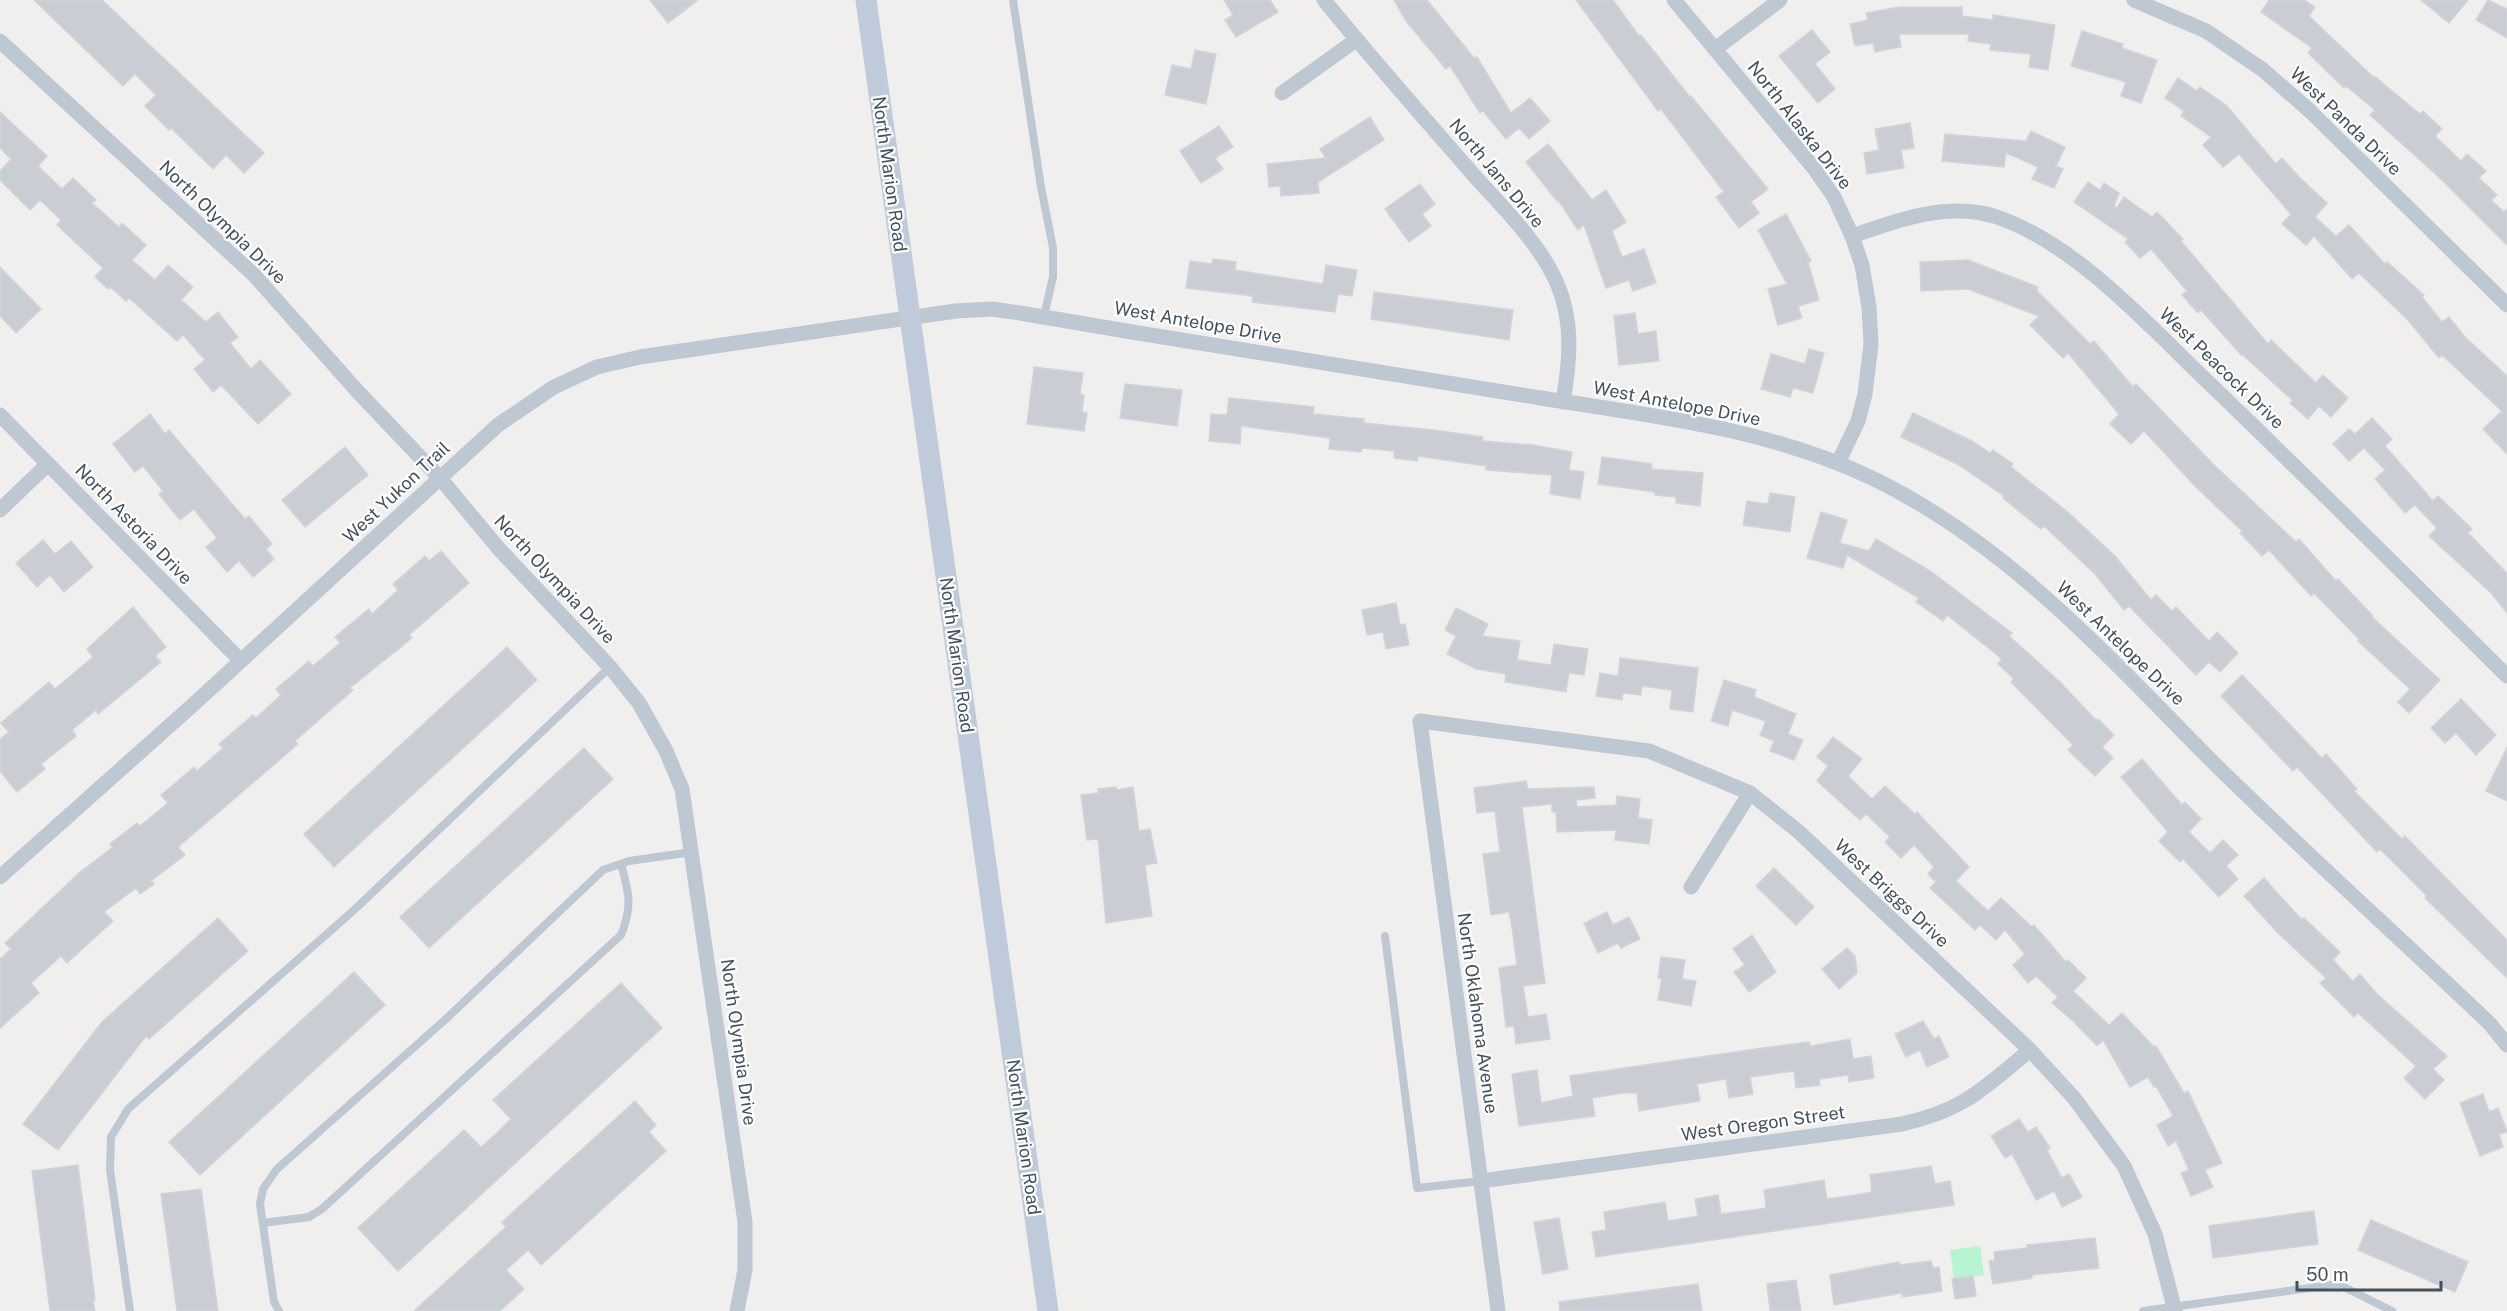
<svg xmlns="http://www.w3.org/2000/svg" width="2507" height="1311" font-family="'Public Sans',sans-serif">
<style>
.green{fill:#b8f4d1}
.building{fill:#cacdd4;stroke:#d2d4db;stroke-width:1.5}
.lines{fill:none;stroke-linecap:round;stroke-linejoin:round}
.service{stroke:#bdc8d2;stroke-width:8}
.minor{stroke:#bdc8d2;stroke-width:15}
.secondary{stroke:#bfcbda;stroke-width:21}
.labels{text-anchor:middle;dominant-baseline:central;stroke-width:4.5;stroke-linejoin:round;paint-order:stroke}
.street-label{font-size:18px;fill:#44515e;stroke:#fff}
</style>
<rect width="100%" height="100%" fill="#f1eeee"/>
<polygon class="green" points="1980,1246 1984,1275 1954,1279 1950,1250"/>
<g class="building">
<polygon points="34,0 102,0 264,153 244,173 226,155 213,169 171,128 169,130 145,106 156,95 135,74 123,86"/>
<polygon points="650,0 698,0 668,23"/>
<polygon points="1224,0 1270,0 1278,12 1236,37 1225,20 1233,15"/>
<polygon points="1394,0 1427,0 1474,58 1477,57 1511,113 1530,98 1550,121 1529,139 1519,128 1506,139 1483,111 1480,113 1450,66 1446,69 1406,21"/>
<polygon points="1576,0 1613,0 1639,36 1641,35 1690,97 1691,96 1768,189 1751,202 1759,213 1739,228 1716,197 1724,192 1661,109 1658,111"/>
<polygon points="2269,0 2304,0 2315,7 2309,16 2373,77 2374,76 2420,114 2423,111 2442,129 2435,136 2461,161 2467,154 2486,171 2479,178 2497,195 2491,200 2504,212 2507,209 2507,245 2442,180 2370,115 2375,110 2346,86 2344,88 2308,53 2312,48 2261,12"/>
<polygon points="2421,0 2468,0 2449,23"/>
<polygon points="2488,0 2507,9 2507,38 2476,20"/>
<polygon points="1899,7 1962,7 1962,16 1993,20 1993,15 2055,25 2048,70 2029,67 2031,54 1990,50 1991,44 1968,41 1969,34 1899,34 1901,47 1875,52 1873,43 1855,46 1850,24 1868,20 1866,13"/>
<polygon points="1812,30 1830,52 1815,64 1835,89 1818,103 1779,56"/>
<polygon points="2082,31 2123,44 2122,48 2157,60 2141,103 2121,96 2126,82 2071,66"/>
<polygon points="1195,50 1216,54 1206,104 1165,95 1172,65 1191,69"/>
<polygon points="2178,78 2197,91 2200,87 2227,106 2276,164 2282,158 2299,177 2327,203 2315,217 2336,236 2349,225 2385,264 2387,262 2424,295 2422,297 2442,322 2449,317 2464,336 2507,376 2507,454 2483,429 2502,411 2442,355 2439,358 2407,319 2359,273 2352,279 2314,236 2306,245 2282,224 2291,214 2239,154 2223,167 2203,145 2211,137 2181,116 2184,111 2165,98"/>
<polygon points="0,112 47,156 38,166 62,189 73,178 96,200 92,203 119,227 122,223 146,245 132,260 155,280 168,265 193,287 181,300 206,322 218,312 238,337 230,343 251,369 260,360 291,394 258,424 221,385 213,392 194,369 205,360 183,335 177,341 129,298 126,301 110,287 108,289 95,277 103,268 57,225 61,220 40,200 30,210 0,180 0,171 11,159 0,148"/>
<polygon points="1370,117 1384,140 1318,182 1319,193 1281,196 1280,186 1269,187 1267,164 1326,158 1320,149"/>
<polygon points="1910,123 1914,148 1901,150 1904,168 1867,174 1864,153 1879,150 1875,129"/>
<polygon points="1219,126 1233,147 1215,158 1223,169 1201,183 1180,151"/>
<polygon points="2031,131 2065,147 2056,166 2063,169 2054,188 2032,179 2038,167 2006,153 2004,167 1942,161 1945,134 2026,141"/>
<polygon points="1548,144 1592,200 1606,190 1626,222 1612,231 1622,257 1644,249 1656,283 1633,291 1629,280 1606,288 1584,225 1578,230 1558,200 1557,201 1526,162"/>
<polygon points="2088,182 2100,190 2104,183 2119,193 2114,206 2117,208 2124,197 2152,217 2157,212 2183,239 2181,241 2268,344 2271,340 2316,383 2323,375 2348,398 2331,417 2319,406 2308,419 2290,403 2293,401 2243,355 2242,356 2201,310 2198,313 2182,295 2187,291 2151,249 2140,258 2125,242 2128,239 2074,202"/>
<polygon points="1420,184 1435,204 1422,214 1431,226 1409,242 1385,209"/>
<polygon points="1786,214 1811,261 1808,262 1819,300 1798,306 1802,318 1778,325 1768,289 1787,284 1758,230"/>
<polygon points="1213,259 1236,262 1235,270 1323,284 1326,265 1357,270 1352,296 1338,294 1335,312 1252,302 1253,296 1186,288 1190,261 1212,264"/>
<polygon points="1968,260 2038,287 2037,291 2090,344 2094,341 2133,387 2136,384 2214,465 2296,542 2299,539 2336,581 2338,579 2373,616 2372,617 2440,680 2409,713 2398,702 2410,689 2358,641 2359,639 2314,593 2311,596 2269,550 2262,556 2240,533 2242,531 2194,485 2144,431 2131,444 2110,424 2119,414 2068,353 2063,358 2030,325 2039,316 1968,289 1921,291 1920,262"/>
<polygon points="0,267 41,309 16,333 0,316"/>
<polygon points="1374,292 1513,310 1509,340 1371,319"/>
<polygon points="1635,313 1638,334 1656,331 1659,361 1619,365 1614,316"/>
<polygon points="1809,349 1824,353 1813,393 1793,388 1790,397 1761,389 1771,354 1805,364"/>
<polygon points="1034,367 1083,373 1080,394 1084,395 1082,412 1087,413 1084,431 1027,424"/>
<polygon points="1125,384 1182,390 1177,426 1120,418"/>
<polygon points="1229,398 1314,407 1313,414 1364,419 1364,423 1433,430 1483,437 1482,441 1533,445 1572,452 1569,470 1584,472 1580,499 1550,494 1552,475 1486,470 1486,466 1418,456 1417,461 1394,458 1394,451 1362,448 1361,452 1329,449 1330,438 1241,426 1240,444 1209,441 1211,414 1227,415"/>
<polygon points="1913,413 1972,441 1990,453 1993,450 2013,464 2011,467 2069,513 2115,556 2151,600 2156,595 2172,611 2176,607 2209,641 2217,632 2238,653 2220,672 2209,662 2196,675 2129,606 2124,610 2095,574 2044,526 2041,529 2003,498 2004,496 1959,465 1901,437"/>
<polygon points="150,414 165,434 169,430 245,519 249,516 272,544 266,549 274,559 253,577 239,561 227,572 206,547 217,538 194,509 180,520 159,494 163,491 143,466 135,472 113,444"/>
<polygon points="2372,418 2392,439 2385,446 2433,501 2438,496 2472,529 2468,533 2507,573 2507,613 2491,593 2429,536 2437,528 2415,505 2405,513 2375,479 2385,470 2364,448 2349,461 2333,444 2349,429 2355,434"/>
<polygon points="345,447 368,475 305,527 282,500"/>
<polygon points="1602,457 1652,464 1651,469 1703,473 1700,506 1676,503 1676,497 1655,495 1655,492 1598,484"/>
<polygon points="1770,493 1795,497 1790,532 1743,525 1747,501 1768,504"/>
<polygon points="1821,512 1847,520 1840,543 1869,551 1876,539 1929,570 2012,633 2009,636 2060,682 2097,721 2098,719 2114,735 2102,747 2113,758 2095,776 2068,750 2073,745 2011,682 2014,679 1998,664 2002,659 1947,615 1943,621 1916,602 1919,598 1847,555 1843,568 1807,558"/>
<polygon points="43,540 55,554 71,541 93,567 64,592 50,575 37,587 16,563"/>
<polygon points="441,551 469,583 409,635 412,638 350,688 353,690 295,741 298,744 178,847 185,855 151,881 154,884 140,894 136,888 104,912 113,921 67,963 61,956 31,983 39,993 0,1028 0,959 11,949 5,943 79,873 113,847 110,844 137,823 140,826 168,803 161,795 194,767 197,771 223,748 219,744 253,715 256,718 281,695 276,689 309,661 313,666 340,643 335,637 369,609 372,614 398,590 393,584 425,556 429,561"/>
<polygon points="1396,603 1400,625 1405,624 1409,645 1386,649 1383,632 1367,635 1362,610"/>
<polygon points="133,607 166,647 155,656 161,662 98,714 96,710 72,730 76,736 41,764 45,769 17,792 0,771 0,739 9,732 1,723 49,682 55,689 93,657 87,649"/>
<polygon points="1456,608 1488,624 1482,636 1520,641 1517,660 1551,665 1554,644 1588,649 1584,675 1569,673 1566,692 1505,682 1506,674 1476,669 1447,654 1456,636 1445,630"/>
<polygon points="507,647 537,680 334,867 304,834"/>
<polygon points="1620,658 1698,668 1693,712 1670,709 1672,690 1642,686 1641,695 1623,693 1622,700 1596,696 1600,673 1618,676"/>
<polygon points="2242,675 2322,758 2326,754 2357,789 2354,791 2402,839 2405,836 2507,940 2507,978 2425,898 2427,896 2380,849 2377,852 2297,767 2293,771 2221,696"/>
<polygon points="1724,680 1756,690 1754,697 1796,714 1788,734 1803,740 1794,760 1770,751 1774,741 1760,735 1766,721 1732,710 1728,726 1711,721"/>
<polygon points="2461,699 2496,735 2476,755 2456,733 2445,743 2431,728"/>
<polygon points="1833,737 1862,759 1848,776 1872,799 1885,786 1915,814 1917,812 1969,867 1956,881 1976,900 1988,911 2001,898 2032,927 2034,925 2066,962 2068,960 2086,978 2073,991 2109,1025 2122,1013 2154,1047 2156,1046 2184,1093 2188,1091 2222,1163 2205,1170 2213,1187 2191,1196 2181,1173 2189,1170 2176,1141 2168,1146 2157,1125 2173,1116 2156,1086 2154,1087 2148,1077 2130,1087 2103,1040 2097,1046 2072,1020 2052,1003 2058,997 2036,976 2028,983 2013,965 2025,954 2005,930 1996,940 1980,925 1975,930 1930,888 1936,882 1928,874 1934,867 1914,845 1901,858 1885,842 1890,837 1866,814 1860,820 1817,781 1828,766 1817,757"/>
<polygon points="2507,747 2507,801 2486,791"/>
<polygon points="584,748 613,779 429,948 400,917"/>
<polygon points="2142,759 2182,805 2185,802 2201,819 2189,832 2210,853 2223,840 2238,855 2226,866 2238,879 2219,897 2183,859 2180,862 2159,841 2168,832 2121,777"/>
<polygon points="1526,781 1528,789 1594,787 1595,798 1576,800 1577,807 1616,805 1617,796 1640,799 1638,818 1652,820 1649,844 1615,840 1616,830 1557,832 1556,812 1552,812 1552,804 1522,807 1545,983 1523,986 1528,1017 1546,1014 1550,1039 1516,1044 1514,1026 1506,1027 1499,968 1517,965 1512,927 1509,912 1491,915 1483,854 1500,852 1495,811 1477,813 1474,788"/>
<polygon points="1116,787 1116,790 1133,787 1139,831 1150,829 1157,863 1145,865 1152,916 1106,923 1098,839 1087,840 1081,795 1098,793 1098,789"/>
<polygon points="1774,868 1814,907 1796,925 1756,886"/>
<polygon points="2264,878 2302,920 2304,918 2340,952 2333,960 2353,981 2360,974 2377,994 2447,1056 2433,1069 2444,1080 2425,1099 2404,1078 2416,1066 2358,1013 2354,1017 2320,983 2326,978 2279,934 2244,896"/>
<polygon points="1607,912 1613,925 1629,917 1640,939 1621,948 1618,943 1598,953 1584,923"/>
<polygon points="218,918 248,951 149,1039 146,1036 58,1150 23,1124 102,1022"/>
<polygon points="1752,935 1776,972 1749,992 1734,972 1745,965 1733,949"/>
<polygon points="1847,948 1855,956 1857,973 1839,989 1822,969"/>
<polygon points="1661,957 1685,960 1682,979 1696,981 1691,1006 1658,1000 1662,979 1658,978"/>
<polygon points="354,972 385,1005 200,1175 169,1142"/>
<polygon points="621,983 662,1028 398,1271 358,1228 464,1130 481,1147 497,1133 511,1119 493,1100"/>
<polygon points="1923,1021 1934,1039 1939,1036 1949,1057 1927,1067 1920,1050 1906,1057 1895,1034"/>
<polygon points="1850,1039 1853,1059 1871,1056 1874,1078 1849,1082 1848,1075 1819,1079 1820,1085 1796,1088 1794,1071 1750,1077 1753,1094 1729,1098 1726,1079 1697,1084 1700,1101 1639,1111 1637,1093 1622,1093 1592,1098 1595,1116 1519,1126 1512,1074 1537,1070 1541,1103 1573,1096 1570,1076 1756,1049 1809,1042 1810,1046"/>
<polygon points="2483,1094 2489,1112 2498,1108 2507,1132 2499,1134 2503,1147 2480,1156 2460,1103"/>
<polygon points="635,1101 656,1125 649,1132 666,1151 541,1265 528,1250 506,1270 524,1289 500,1311 414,1311 506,1227 502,1222"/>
<polygon points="2019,1119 2028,1132 2036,1127 2050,1148 2047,1150 2062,1178 2069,1174 2082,1197 2062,1207 2054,1191 2036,1200 2012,1154 2005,1158 1991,1136"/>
<polygon points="78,1165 95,1300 93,1300 95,1311 50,1311 32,1171"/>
<polygon points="1931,1166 1935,1184 1950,1181 1954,1205 1596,1257 1592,1232 1606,1230 1604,1212 1665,1202 1668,1221 1698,1216 1695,1199 1718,1195 1721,1214 1752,1210 1766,1208 1764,1190 1824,1180 1827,1199 1856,1195 1872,1192 1870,1175"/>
<polygon points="201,1189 218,1311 177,1311 161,1194"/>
<polygon points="2314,1211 2318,1244 2213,1258 2209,1226"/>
<polygon points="1559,1218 1568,1269 1543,1274 1534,1222"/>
<polygon points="2371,1220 2468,1262 2455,1292 2358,1250"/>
<polygon points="2095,1238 2099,1268 2032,1275 2032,1278 1993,1284 1989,1261 1995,1260 1994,1252 2027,1248 2027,1245"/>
<polygon points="1931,1261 1933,1268 1939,1267 1942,1291 1902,1297 1902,1293 1834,1305 1830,1275 1899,1262 1899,1265"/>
<polygon points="1973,1276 1976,1296 1955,1299 1952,1279"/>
<polygon points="1796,1280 1801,1311 1770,1311 1767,1284"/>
<polygon points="1698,1284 1702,1311 1560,1311 1559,1302"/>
</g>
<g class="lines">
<g class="service">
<polyline points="1013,0 1041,187 1053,248 1053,277 1044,316"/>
<polyline points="1385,936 1417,1188 1481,1181"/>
<path d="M 263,1223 L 309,1217 L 322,1209 L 621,935 C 633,905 629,894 621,864"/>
<polyline points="130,1311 110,1170 111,1137 128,1109 353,911 610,667"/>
<polyline points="279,1311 274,1302 260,1204 263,1189 277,1169 447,1018 603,870 629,861 692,852"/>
<polyline points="2143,1311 2338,1284 2392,1311"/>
</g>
<g class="minor">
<path d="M 1324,0 C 1372,59 1422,116 1472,173 C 1501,206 1538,241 1556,281 C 1574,321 1570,360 1563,402"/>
<polyline points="1674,0 1813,167 1834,197 1852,236 1862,265 1869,307 1871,344 1865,394 1858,421 1838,463"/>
<polyline points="2134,0 2206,31 2263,70 2310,111 2507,305"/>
<polyline points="0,41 254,275 359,393 440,478 499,549 610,667 639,703 666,751 682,789 745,1222 745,1270 737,1311"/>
<polyline points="1715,49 1780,0"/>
<polyline points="1282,93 1356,40"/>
<path d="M 1852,236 C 1897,220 1949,201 1997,217 C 2078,245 2149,326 2210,384 C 2310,480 2408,578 2507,676"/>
<polyline points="0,415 241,661"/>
<polyline points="0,510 48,464"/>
<path d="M 0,877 L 195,703 L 498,425 L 554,387 L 597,367 L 640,357 L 956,311 L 992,309 L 1020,313 L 1132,332 C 1268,354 1404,376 1541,398 C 1653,416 1767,428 1872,478 C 2013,546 2115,665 2224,773 C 2311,858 2402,940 2490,1024 L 2507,1045"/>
<polyline points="1691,887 1750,793"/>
<path d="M 1481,1181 L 1902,1124 C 1964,1110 1983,1089 2030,1050"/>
<polyline points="1498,1311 1420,721 1649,751 1750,793 1799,832 2030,1050 2074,1098 2124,1166 2155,1234 2175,1311"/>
</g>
<polyline class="secondary" points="866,0 1048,1311"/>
</g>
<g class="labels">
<g class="street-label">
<text transform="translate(2346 121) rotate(44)">West Panda Drive</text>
<text transform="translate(1800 125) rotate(52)">North Alaska Drive</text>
<text transform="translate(1497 173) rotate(50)">North Jans Drive</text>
<text transform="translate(890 174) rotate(82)">North Marion Road</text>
<text transform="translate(223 222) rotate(44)">North Olympia Drive</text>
<text transform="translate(1198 322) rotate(10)">West Antelope Drive</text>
<text transform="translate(2222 368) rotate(44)">West Peacock Drive</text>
<text transform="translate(1677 403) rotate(11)">West Antelope Drive</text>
<text transform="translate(396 492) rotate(-43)">West Yukon Trail</text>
<text transform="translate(134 524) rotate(46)">North Astoria Drive</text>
<text transform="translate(555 579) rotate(47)">North Olympia Drive</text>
<text transform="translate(2121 643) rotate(44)">West Antelope Drive</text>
<text transform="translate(957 655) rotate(82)">North Marion Road</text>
<text transform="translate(1892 893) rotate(43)">West Briggs Drive</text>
<text transform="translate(1478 1013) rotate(82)">North Oklahoma Avenue</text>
<text transform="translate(739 1042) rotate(82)">North Olympia Drive</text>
<text transform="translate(1763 1123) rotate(-8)">West Oregon Street</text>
<text transform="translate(1024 1137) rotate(82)">North Marion Road</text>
</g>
</g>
<path d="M2297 1281v9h144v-9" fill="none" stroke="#44515e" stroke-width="3"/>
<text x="2306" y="1281" font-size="18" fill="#44515e" stroke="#ffffff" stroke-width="4.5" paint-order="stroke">50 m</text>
</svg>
